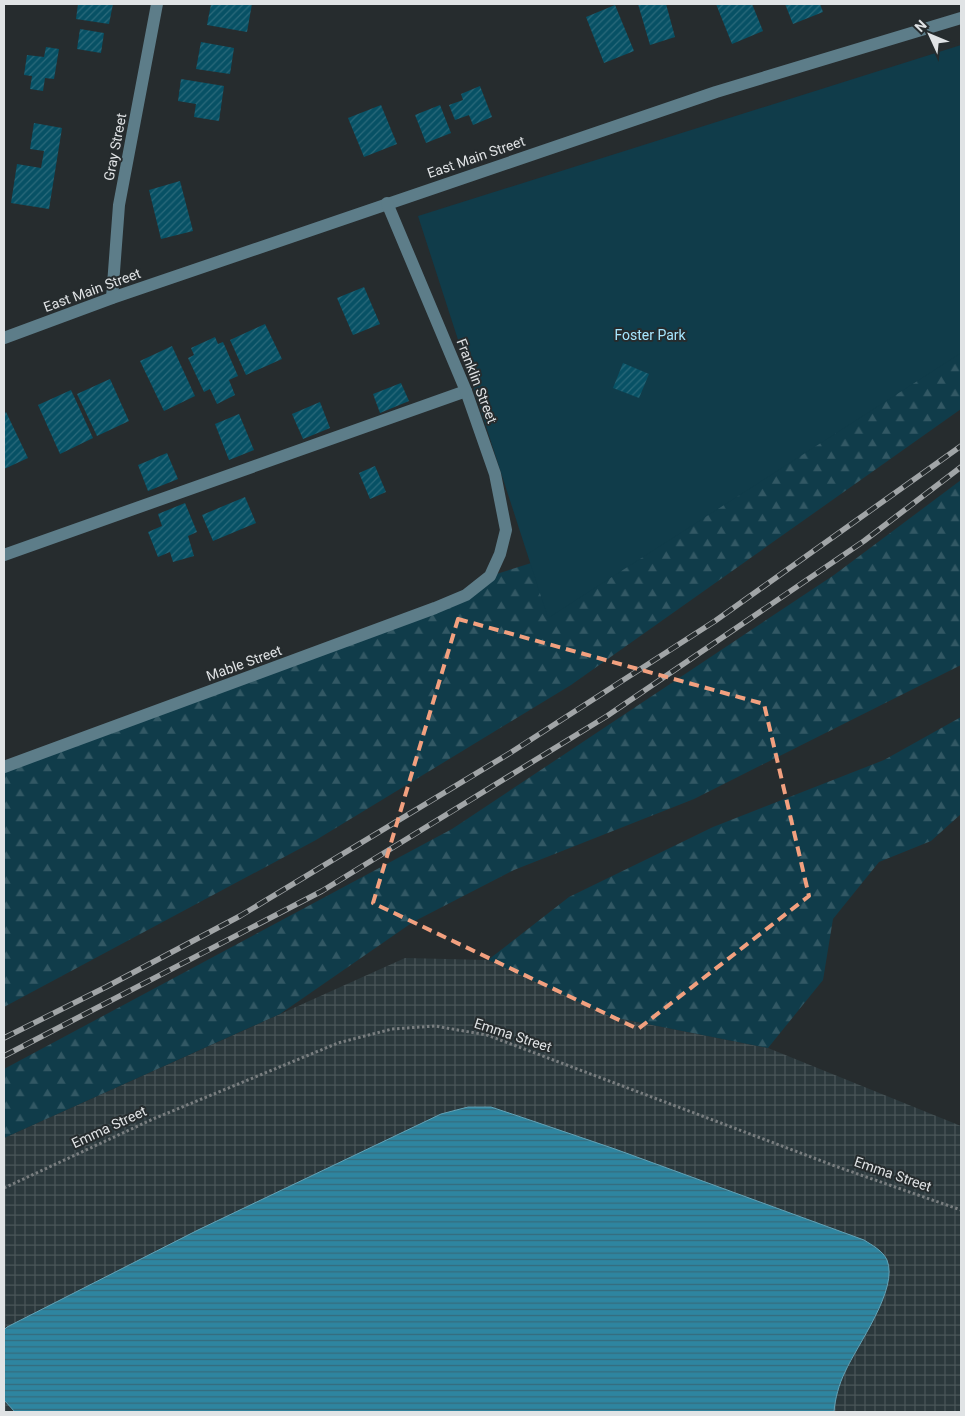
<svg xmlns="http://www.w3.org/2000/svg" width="965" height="1416" font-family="Roboto,sans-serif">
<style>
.industrial{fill:url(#industrial-grid)}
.forest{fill:url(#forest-firs)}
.park{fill:#103c4a}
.water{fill:url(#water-rules);stroke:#63a1b5}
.building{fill:url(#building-hatch)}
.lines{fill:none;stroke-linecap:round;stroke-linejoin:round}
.path{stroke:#787d7f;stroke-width:3;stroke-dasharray:2.5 2.5;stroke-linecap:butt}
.minor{stroke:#5d7d89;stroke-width:12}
.rail-casing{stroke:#a1a5a7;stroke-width:5.5}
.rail{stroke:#262c2e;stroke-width:4;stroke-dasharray:11;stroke-linecap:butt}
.marked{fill:none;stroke:#f2a07f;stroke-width:4;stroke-dasharray:10 6;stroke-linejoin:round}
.labels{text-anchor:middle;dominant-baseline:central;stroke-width:4;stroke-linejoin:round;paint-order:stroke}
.street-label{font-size:14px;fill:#e0e3e5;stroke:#262c2e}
.park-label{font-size:14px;fill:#a6e6fe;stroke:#262c2e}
</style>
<defs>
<pattern id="industrial-grid" width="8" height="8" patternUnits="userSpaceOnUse" patternTransform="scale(1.25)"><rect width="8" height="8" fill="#2b383c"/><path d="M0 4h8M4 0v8" fill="none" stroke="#495558"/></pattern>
<pattern id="forest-firs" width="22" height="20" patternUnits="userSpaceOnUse" patternTransform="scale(1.25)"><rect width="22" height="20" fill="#103c4a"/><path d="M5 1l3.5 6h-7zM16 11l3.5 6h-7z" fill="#325864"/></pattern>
<pattern id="water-rules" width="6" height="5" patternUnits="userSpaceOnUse" patternTransform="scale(1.25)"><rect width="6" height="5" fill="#2e85a0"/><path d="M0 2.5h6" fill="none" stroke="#366b7c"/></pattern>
<pattern id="building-hatch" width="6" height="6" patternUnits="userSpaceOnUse" patternTransform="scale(1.25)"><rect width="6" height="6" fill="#075165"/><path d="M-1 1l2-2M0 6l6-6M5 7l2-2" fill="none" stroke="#2b6a7b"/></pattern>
</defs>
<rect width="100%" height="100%" fill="#262c2e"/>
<polygon class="industrial" points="405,958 488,960 612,1017 768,1048 961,1126 961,1412 4,1412 4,1138"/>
<g class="forest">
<polygon points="961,201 961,409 571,685 316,840 4,1007 4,767 435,608 490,576 573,550"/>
<polygon points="961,480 961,665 694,799 514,870 413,922 280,1014 4,1138 4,1069 452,829 834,575"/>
<polygon points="961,717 961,814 931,841 879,862 833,919 823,980 768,1048 612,1017 488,960 569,897 713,827 884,760"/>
</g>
<polygon class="park" points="961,45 961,353 548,618 418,216"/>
<path class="water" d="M 468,1107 L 491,1107 L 521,1117 L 615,1149 L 864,1240 C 872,1245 883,1251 887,1260 C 899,1289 857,1345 845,1372 C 839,1384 835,1399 834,1412 L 15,1412 L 4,1400 L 4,1330 L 7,1327 L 198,1230 L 441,1114 Z"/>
<g class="building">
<polygon points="78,4 113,4 109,24 76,19"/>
<polygon points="211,4 252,4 247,32 207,25"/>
<polygon points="638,4 666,4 675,37 650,45"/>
<polygon points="716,4 752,4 763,31 732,44"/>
<polygon points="785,4 820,4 823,12 793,24"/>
<polygon points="615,5 634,51 604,63 586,17"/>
<polygon points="80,29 104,33 101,53 77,49"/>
<polygon points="201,42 234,48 230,74 196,69"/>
<polygon points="46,47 59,49 54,79 45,78 43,91 30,89 32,76 24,75 27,55 44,57"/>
<polygon points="181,79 224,86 219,121 194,117 196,104 178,101"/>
<polygon points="480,86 492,117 473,125 469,115 455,120 449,105 463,100 461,94"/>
<polygon points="381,105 397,144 364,157 348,118"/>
<polygon points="440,105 451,133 426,143 415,115"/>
<polygon points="34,123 62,128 49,209 11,203 17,164 41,168 44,151 30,149"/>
<polygon points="180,181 193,231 161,239 149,190"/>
<polygon points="364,287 380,324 353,335 337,298"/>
<polygon points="265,324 282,359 246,375 230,340"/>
<polygon points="215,337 218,344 223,342 238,376 229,380 235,395 217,404 210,389 204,392 188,358 194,355 191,348"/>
<polygon points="172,346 195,396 164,411 140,361"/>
<polygon points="623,363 649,374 639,398 613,388"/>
<polygon points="110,379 129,421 97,436 77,394"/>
<polygon points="401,383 409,401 380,413 373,394"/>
<polygon points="71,390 93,438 60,454 38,405"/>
<polygon points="320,402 330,428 303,439 292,414"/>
<polygon points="6,412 28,458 4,469 4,414"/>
<polygon points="239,414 254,450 229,460 215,424"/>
<polygon points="167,453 178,479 148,491 138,465"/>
<polygon points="375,466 386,492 370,499 359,473"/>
<polygon points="245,497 256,523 213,541 202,515"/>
<polygon points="185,503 197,532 188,536 194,556 173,562 170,552 158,557 148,532 162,526 158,514"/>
</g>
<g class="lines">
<polyline class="path" points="4,1188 153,1119 338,1043 392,1029 435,1026 487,1035 835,1166 961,1210"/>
<g class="minor">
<polyline points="112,298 119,205 157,4"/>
<polyline points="4,338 112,298 716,92 961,18"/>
<polyline points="4,555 466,391"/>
<polyline points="4,767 435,608 466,595 490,576 500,554 506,530 495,474 466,391 387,203"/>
</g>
<defs>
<g id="rail">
<polyline points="4,1038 106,987 240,916 510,753 715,621 961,446"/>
<polyline points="4,1056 322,891 607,716 864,541 961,467"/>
</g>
</defs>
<use href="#rail" class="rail-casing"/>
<use href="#rail" class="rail"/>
</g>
<path class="marked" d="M 458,619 L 764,704 L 809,896 L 638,1029 L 373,903 Z"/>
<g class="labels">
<g class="street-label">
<text transform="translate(115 147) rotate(-79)">Gray Street</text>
<text transform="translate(476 157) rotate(-19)">East Main Street</text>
<text transform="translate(92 290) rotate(-20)">East Main Street</text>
<text transform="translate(477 381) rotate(69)">Franklin Street</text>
<text transform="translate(244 663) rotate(-20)">Mable Street</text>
<text transform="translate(513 1035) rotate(18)">Emma Street</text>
<text transform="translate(109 1127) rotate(-25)">Emma Street</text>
<text transform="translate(893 1174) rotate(19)">Emma Street</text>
</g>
<g class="park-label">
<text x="650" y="335">Foster Park</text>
</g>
</g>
<rect width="965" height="1416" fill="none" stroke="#e0e3e5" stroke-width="10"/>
<g transform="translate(930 35) rotate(314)" stroke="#262c2e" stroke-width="4" paint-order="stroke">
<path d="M0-4L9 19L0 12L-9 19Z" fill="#e0e3e5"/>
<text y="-8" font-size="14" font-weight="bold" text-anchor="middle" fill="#e0e3e5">N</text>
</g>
</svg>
